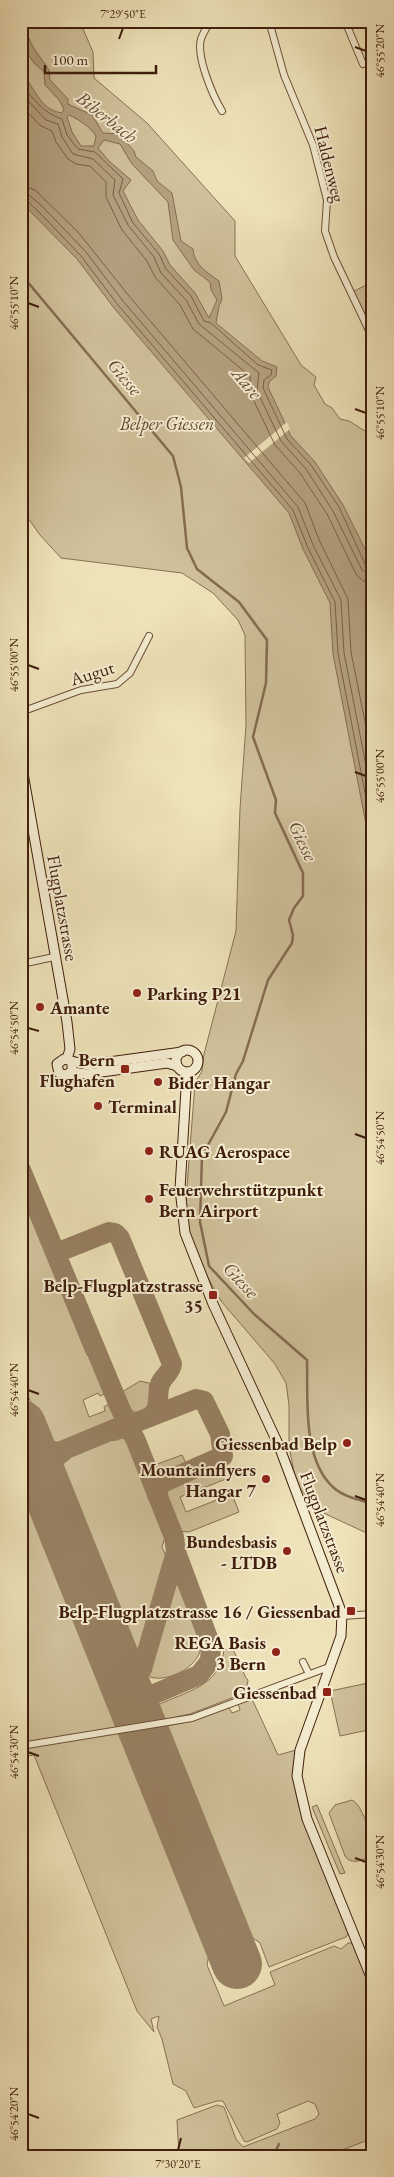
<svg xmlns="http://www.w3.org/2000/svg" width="394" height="2177" font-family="'EB Garamond',serif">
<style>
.green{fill:#d0c19b;stroke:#887054}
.water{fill:#b39f7e;stroke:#856b50;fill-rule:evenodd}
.pier{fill:#eee2b8}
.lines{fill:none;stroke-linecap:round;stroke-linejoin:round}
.shore{stroke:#7a5e45;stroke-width:1}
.stream{stroke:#856b50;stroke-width:2.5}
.taxiway{stroke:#978062;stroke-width:20}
.runway{stroke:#978062;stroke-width:50}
.street-casing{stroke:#6c4f37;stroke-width:8}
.secondary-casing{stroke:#401e0c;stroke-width:11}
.street{stroke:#f4ecd1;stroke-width:6}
.secondary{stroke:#f4ecd1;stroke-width:9}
.ticks{fill:none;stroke:#401e0c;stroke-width:2}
.poi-dot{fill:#8f2418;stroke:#f4ecd1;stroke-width:2}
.labels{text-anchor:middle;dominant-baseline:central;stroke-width:4;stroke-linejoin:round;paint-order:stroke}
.street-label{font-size:18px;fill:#401e0c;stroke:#f4ecd1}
.park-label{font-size:18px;font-style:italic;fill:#644730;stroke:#f4ecd1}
.poi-label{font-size:18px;font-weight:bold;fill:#401e0c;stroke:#f4ecd1;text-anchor:end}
.water-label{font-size:19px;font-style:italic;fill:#684b34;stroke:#f4ecd1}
.neatline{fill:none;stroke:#401e0c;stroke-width:2}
.ticks-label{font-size:12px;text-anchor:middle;fill:#401e0c}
</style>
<rect width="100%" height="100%" fill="#eee2b8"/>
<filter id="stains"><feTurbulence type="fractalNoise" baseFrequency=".004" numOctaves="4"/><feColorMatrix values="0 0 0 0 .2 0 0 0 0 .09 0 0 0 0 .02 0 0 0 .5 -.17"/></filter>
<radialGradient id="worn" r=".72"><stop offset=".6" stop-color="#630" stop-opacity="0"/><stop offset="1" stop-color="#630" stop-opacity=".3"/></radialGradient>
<g class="green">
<polygon points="21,21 62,21 83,29 93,52 94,78 147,123 235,221 235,256 301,365 316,377 314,385 325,404 332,408 340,419 349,421 370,434 373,433 373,1536 317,1510 296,1483 289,1446 289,1405 286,1383 275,1364 221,1301 200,1264 189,1234 186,1200 195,1083 202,1071 204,1054 236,931 240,809 246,725 245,635 238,620 213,593 182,573 61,558 40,535 21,508"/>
<polygon points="373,282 373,347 352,292"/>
<polygon points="21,1194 87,1355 94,1359 107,1391 105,1394 100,1396 98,1393 83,1400 89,1417 105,1411 104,1407 111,1403 117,1416 110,1427 61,1447 51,1445 47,1441 21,1379"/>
<polygon points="140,1381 149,1383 152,1395 146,1410 139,1414 126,1408 122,1392"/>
<path d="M 113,1437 L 121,1437 L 131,1444 L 166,1534 L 162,1547 L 169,1564 L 137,1667 L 64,1487 C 60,1475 55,1464 67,1456 Z"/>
<polygon points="182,1455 187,1465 168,1475 155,1473 152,1466"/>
<polygon points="214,1469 222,1473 226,1479 180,1497 186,1512 232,1494 239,1512 189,1532 178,1531 163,1491 171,1483 194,1476 194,1474 207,1469"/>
<polygon points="25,1481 125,1726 120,1731 127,1732 211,1943 207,1965 224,2006 275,1985 270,1972 334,1946 341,1949 348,1943 353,1943 373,1992 373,2138 327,2156 179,2156 177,2120 217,2105 224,2107 236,2139 243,2147 315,2119 319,2114 315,2104 308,2101 277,2114 280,2123 277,2129 247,2142 244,2141 223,2101 217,2101 194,2108 186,2091 173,2084 162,2039 157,2027 159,2016 151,2019 154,2032 137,2011 34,1755 21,1757 21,1482"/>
<path d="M 175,1578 L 201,1643 C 203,1665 169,1683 150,1677 L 148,1667 Z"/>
<path d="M 232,1647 L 246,1678 L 248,1680 L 247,1686 L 250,1691 L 190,1714 L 162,1720 L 157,1717 L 155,1711 L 158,1705 C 186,1691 220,1687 224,1650 Z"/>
<polygon points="373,1682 373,1729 340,1736 330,1691"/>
<polygon points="252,1699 278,1755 296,1750 295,1788 299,1807 349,1932 346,1937 269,1967 260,1943 242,1930 161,1727 191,1721 228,1706 232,1713 240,1710 238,1704"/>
<path d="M 352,1800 C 364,1806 373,1841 373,1854 C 364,1860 352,1866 345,1856 L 329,1813 L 335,1805 Z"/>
<polygon points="317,1805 345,1873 340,1874 312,1807"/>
</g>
<path class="water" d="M 21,22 L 33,47 L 49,70 L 50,80 L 68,99 L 68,104 L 92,115 L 103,133 L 119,134 L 134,151 L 136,157 L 153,171 L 157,181 L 172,193 L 181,241 L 193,249 C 194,265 208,273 219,281 L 222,299 L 219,306 L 216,323 L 262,361 L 277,367 L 276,376 L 269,382 L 268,387 L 291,436 L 315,462 L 343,505 L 367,553 L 373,571 L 373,860 L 333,654 L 330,603 L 303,549 L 289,513 L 114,308 L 77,259 L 21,202 L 21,74 C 34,83 38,110 62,113 L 64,109 L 59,100 L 45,85 L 44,72 L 34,63 L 22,46 ZM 69,115 C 80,120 90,127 96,136 L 94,146 L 81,146 L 72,132 L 67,117 ZM 104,140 L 120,144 L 132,164 L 168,202 L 173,240 L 194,270 L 210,282 L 211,290 L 217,300 L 209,318 L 195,293 L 170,265 L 163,251 L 138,220 L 123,191 L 131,180 L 109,161 L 98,148 Z"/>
<polygon class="pier" points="287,422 290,429 249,463 244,458"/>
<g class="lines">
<g class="shore">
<path d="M 21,83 C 33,99 43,113 62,119 L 67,135 L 78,149 L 95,152 L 123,179 L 119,193 L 133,223 L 159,254 L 166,269 L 191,296 L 204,321 L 211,323 L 258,365 L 272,370 L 271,375 L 264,380 L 263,388 L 287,439 L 311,465 L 339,507 L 366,566 L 373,569"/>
<polyline points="21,93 46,120 58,124 62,137 73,154 93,159 115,180 113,195 128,225 154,257 161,273 186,300 199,324 259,373 257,391 281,441 306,469 333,511 362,570 373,575"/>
<polyline points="21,106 41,126 52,131 56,142 68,159 76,164 90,166 106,182 106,197 122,230 147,261 155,277 180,305 193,329 250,376 251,395 275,445 300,473 327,514 356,574 363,581 373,582"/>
<polyline points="21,185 35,190 78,232 129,296 305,503 320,542 348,599 351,652 373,762"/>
<polyline points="21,193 29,195 43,207 86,252 123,301 298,507 313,545 341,600 344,653 373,801"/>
<polyline points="21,199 26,200 39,212 81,256 118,305 293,510 308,548 335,602 338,653 373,834"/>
</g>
<g class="stream">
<path d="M 21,274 L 173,456 L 181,487 L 187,548 L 197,569 L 239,602 L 267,640 L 266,683 L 253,737 L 276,800 L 275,813 L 303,873 L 303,896 L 294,908 L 289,920 L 293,935 L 292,943 L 268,980 L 243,1061 L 236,1074 L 226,1112 L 202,1156 L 200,1222 L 209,1266 L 254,1314 L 307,1360 C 308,1399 302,1460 334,1488 C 344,1497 360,1500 373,1504"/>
<polyline points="273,2156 279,2144"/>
</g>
<g class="taxiway">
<polyline points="21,1170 120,1408 136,1441 174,1537 176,1552 211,1646 210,1661 199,1675 152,1695 136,1693 125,1683"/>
<path d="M 58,1258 L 61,1251 L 109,1232 L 115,1233 L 120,1238 L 172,1364 C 171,1373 163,1376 160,1384 C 156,1396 162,1410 149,1417"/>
<polyline points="114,1431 196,1399 204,1401 220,1434 223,1456 164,1482 159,1487 157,1495"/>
<polyline points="24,1433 39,1449 59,1452 124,1425"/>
<polyline points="21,1468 61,1452"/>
<path d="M 48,1492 C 45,1474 48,1462 64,1451"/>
<polyline points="142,1669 176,1552"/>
<polyline points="141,1725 142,1707 152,1695"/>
</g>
<polyline class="runway" points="21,1425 237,1964"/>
<defs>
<g id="street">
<path d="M 210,21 C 207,27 203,33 201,39 C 196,57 213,96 222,111"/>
<polyline points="269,21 284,75 313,145 327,200 325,231 334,257 373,339"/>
<polyline points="345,21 363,64"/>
<polyline points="21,712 81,690 117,684 130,673 149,636"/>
<polyline points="21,964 54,957"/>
<polyline points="342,1616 373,1614"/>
<polyline points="303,1662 309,1674"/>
<polyline points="21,1746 192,1718 329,1667"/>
</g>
<g id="secondary">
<polyline points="21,762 67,1022 70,1049 67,1059"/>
<circle cx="187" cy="1061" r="11"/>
<polyline points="72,1062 72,1072 65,1075 59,1073 57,1064 64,1059 87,1065 182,1052"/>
<polyline points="72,1072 87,1074 167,1063 177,1066"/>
<polyline points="187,1072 180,1189 185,1233 213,1304 279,1446 342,1614 341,1636 300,1750 297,1776 307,1819 373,1982"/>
</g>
</defs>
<use href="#street" class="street-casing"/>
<use href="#secondary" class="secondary-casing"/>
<use href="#street" class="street"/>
<use href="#secondary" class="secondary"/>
</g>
<path class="ticks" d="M 119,39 L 123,28M 355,47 L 366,51M 28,303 L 39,307M 355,409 L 366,413M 28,665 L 39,669M 355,772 L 366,776M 28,1028 L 39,1031M 355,1134 L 366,1138M 28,1390 L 39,1394M 355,1496 L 366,1500M 28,1752 L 39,1756M 355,1858 L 366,1862M 28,2114 L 39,2118M 178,2150 L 181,2138"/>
<g class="poi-dot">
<circle cx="137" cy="993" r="5"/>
<circle cx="40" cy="1007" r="5"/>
<rect x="120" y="1064" width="10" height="10" rx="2.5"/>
<circle cx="158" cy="1082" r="5"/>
<circle cx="98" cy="1106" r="5"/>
<circle cx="149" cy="1151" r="5"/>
<circle cx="149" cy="1199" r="5"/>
<rect x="208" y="1290" width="10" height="10" rx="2.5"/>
<circle cx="347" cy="1443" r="5"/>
<circle cx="266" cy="1479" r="5"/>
<circle cx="287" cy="1551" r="5"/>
<rect x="346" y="1606" width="10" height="10" rx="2.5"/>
<circle cx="276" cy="1652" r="5"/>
<rect x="322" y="1687" width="10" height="10" rx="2.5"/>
</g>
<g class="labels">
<g class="street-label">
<text transform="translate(330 164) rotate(76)">Haldenweg</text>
<text transform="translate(92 673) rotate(-17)">Augut</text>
<text transform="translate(63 908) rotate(80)">Flugplatzstrasse</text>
<text transform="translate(325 1522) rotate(69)">Flugplatzstrasse</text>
</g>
<g class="park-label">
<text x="167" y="423">Belper Giessen</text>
</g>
<g class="poi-label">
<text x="147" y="993" text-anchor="start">Parking P21</text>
<text x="50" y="1007" text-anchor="start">Amante</text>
<text x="115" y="1059">Bern<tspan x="115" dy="21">Flughafen</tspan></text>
<text x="168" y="1082" text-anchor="start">Bider Hangar</text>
<text x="108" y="1106" text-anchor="start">Terminal</text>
<text x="159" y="1151" text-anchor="start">RUAG Aerospace</text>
<text x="159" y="1189" text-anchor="start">Feuerwehrstützpunkt<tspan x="159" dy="21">Bern Airport</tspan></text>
<text x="203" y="1285">Belp-Flugplatzstrasse<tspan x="203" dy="21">35</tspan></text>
<text x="337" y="1443">Giessenbad Belp</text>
<text x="256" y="1469">Mountainflyers<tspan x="256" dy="21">Hangar 7</tspan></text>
<text x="277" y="1541">Bundesbasis<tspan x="277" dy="21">- LTDB</tspan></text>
<text x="341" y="1611">Belp-Flugplatzstrasse 16 / Giessenbad</text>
<text x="266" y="1642">REGA Basis<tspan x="266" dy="21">3 Bern</tspan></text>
<text x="317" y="1692">Giessenbad</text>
</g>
<g class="water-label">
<text transform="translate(107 117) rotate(38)">Biberbach</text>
<text transform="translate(125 377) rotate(50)">Giesse</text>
<text transform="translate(247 383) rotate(50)">Aare</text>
<text transform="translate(303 841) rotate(65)">Giesse</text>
<text transform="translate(241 1280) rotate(47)">Giesse</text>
</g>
</g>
<rect width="394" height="2177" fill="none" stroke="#eee2b8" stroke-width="55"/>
<path d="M45 65v8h111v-8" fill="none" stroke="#401e0c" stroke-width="2.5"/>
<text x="52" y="65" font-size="15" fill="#401e0c" stroke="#f4ecd1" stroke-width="4" paint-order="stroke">100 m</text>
<rect x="28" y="28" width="338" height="2122" class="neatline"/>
<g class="ticks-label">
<text x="123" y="18">7°29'50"E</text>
<text transform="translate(380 51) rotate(-90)" y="4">46°55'20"N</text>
<text transform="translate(14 303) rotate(-90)" y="4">46°55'10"N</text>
<text transform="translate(380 413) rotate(-90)" y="4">46°55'10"N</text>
<text transform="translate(14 665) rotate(-90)" y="4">46°55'00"N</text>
<text transform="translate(380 776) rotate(-90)" y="4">46°55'00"N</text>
<text transform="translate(14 1028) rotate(-90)" y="4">46°54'50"N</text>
<text transform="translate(380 1138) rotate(-90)" y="4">46°54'50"N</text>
<text transform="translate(14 1390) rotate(-90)" y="4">46°54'40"N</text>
<text transform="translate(380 1500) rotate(-90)" y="4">46°54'40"N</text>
<text transform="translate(14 1752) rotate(-90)" y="4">46°54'30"N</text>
<text transform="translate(380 1862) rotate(-90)" y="4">46°54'30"N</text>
<text transform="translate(14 2114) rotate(-90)" y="4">46°54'20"N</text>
<text x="178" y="2168">7°30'20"E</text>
</g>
<rect width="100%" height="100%" filter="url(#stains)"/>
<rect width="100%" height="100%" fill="url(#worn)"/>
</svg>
